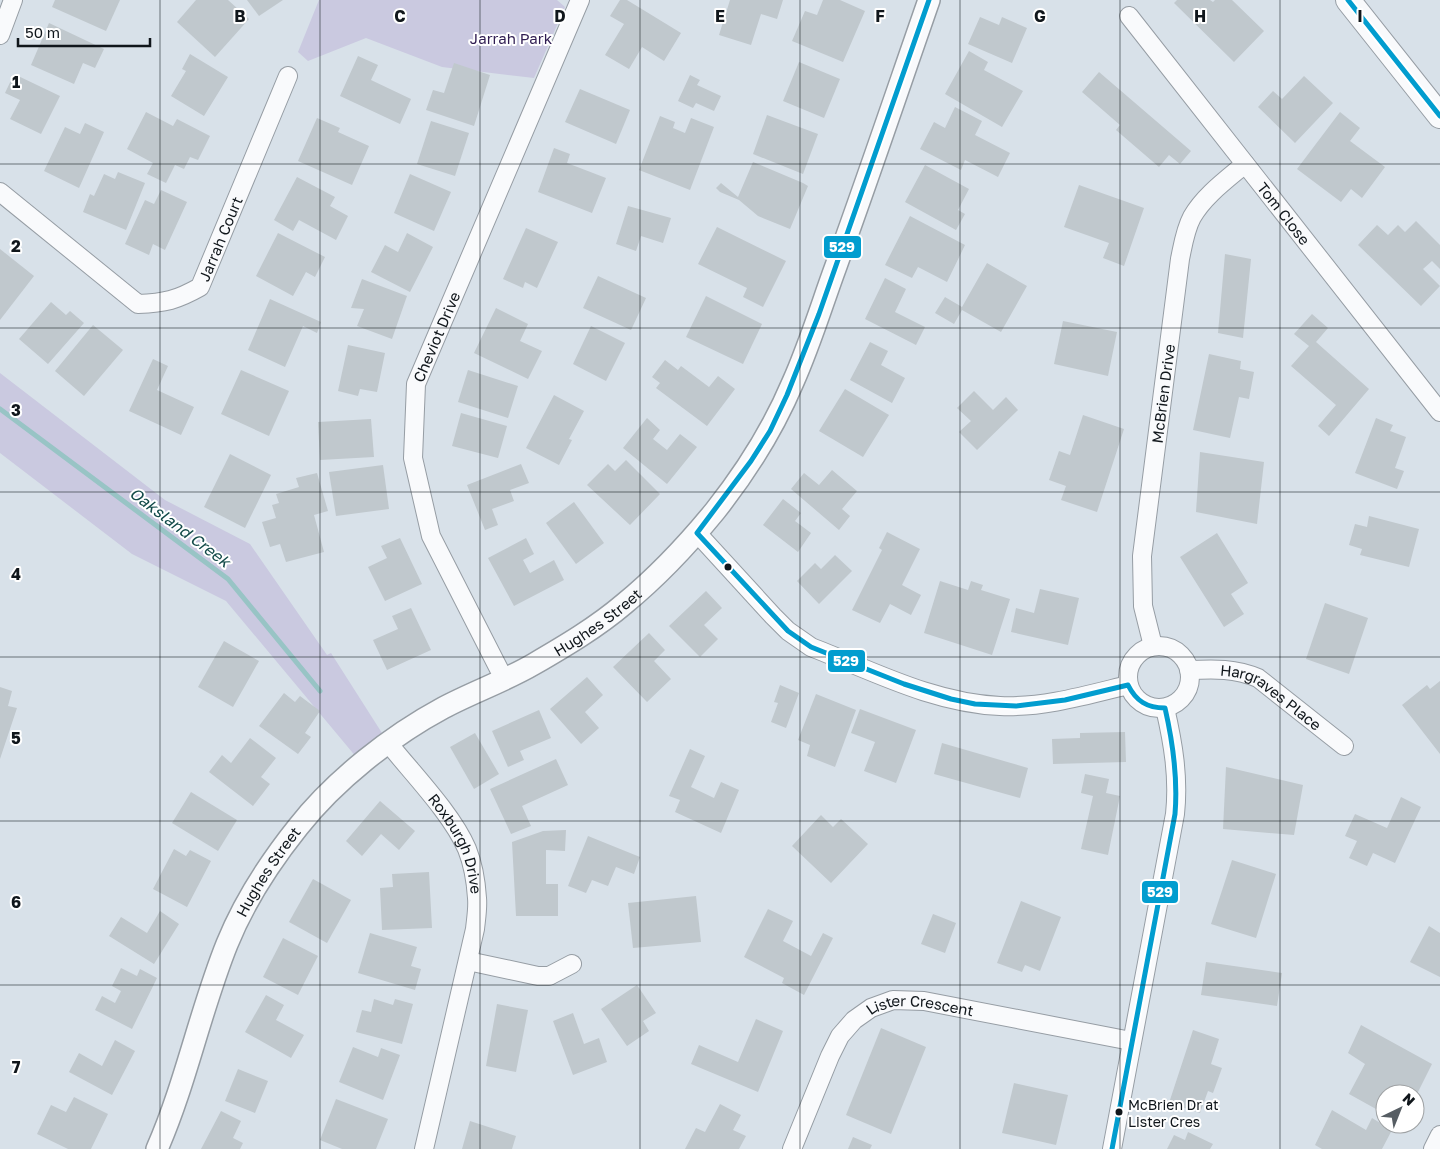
<svg xmlns="http://www.w3.org/2000/svg" width="1440" height="1149" font-family="'Golos Text',sans-serif">
<style>
.green{fill:#cac9e0}
.lines{fill:none;stroke-linecap:round;stroke-linejoin:round}
.stream{stroke:#98c4c5;stroke-width:5}
.building{fill:#c0c8cd}
.minor-casing{stroke:#969da4;stroke-width:20}
.tertiary-casing{stroke:#969da4;stroke-width:24}
.secondary-casing{stroke:#969da4;stroke-width:26}
.minor{stroke:#f9fafc;stroke-width:18}
.tertiary{stroke:#f9fafc;stroke-width:21}
.secondary{stroke:#f9fafc;stroke-width:24}
.bus-1-casing{stroke:#fff;stroke-width:9}
.bus-1{stroke:#029dcf;stroke-width:5}
.grid{fill:none;stroke:#10161b;stroke-width:1;stroke-opacity:0.55}
.bus-dot{fill:#10161b;stroke:#fff;stroke-width:2}
.labels{text-anchor:middle;dominant-baseline:central;stroke-width:4;stroke-linejoin:round;paint-order:stroke}
.bus-label{font-size:14px;fill:#10161b;stroke:#fff;text-anchor:start}
.park-label{font-size:15px;fill:#2f1c51;stroke:#fff}
.street-label{font-size:15px;fill:#10161b;stroke:#fff}
.water-label{font-size:16px;font-style:italic;fill:#144b4a;stroke:#fff}
.grid-label{font-size:16px;text-anchor:middle;font-weight:bold;fill:#10161b;stroke:#fff;stroke-width:4;stroke-linejoin:round;paint-order:stroke}
.line-badge{stroke:#fff;stroke-width:2}
.badge-label{font-size:14px;text-anchor:middle;font-weight:bold;fill:#fff}
</style>
<rect width="100%" height="100%" fill="#d8e1e9"/>
<g class="green">
<polygon points="319,0 557,0 565,7 534,78 442,67 366,38 308,61 298,52"/>
<polygon points="0,373 165,500 250,544 327,655 331,653 389,744 362,764 226,601 132,554 0,453"/>
</g>
<g class="lines">
<polyline class="stream" points="0,409 228,579 320,691"/>
</g>
<g class="building">
<polygon points="55,0 120,0 106,31 52,7"/>
<polygon points="196,0 228,0 249,19 215,57 177,22"/>
<polygon points="247,0 283,0 259,16"/>
<polygon points="620,0 627,0 681,33 664,61 642,47 629,69 605,55 624,24 610,16"/>
<polygon points="730,0 783,0 777,19 761,14 751,45 719,35"/>
<polygon points="823,0 840,0 865,11 843,62 792,41 805,11 817,15"/>
<polygon points="1177,0 1210,0 1213,2 1215,0 1232,0 1264,31 1234,62 1174,3"/>
<polygon points="980,17 999,25 1002,17 1027,28 1012,63 968,44"/>
<polygon points="49,23 104,49 95,68 83,63 74,84 31,65"/>
<polygon points="969,51 988,62 984,70 1023,91 1002,127 945,94"/>
<polygon points="190,54 228,77 204,116 171,96 186,71 182,69"/>
<polygon points="358,56 378,65 371,80 411,99 400,124 340,96"/>
<polygon points="799,62 840,79 824,118 783,101"/>
<polygon points="454,63 490,75 474,126 426,110 433,90 444,93"/>
<polygon points="1099,72 1191,151 1180,164 1169,155 1159,167 1116,130 1120,125 1082,92"/>
<polygon points="14,74 60,96 41,134 10,119 20,100 5,93"/>
<polygon points="690,75 700,80 697,85 721,96 714,111 696,103 693,108 678,101"/>
<polygon points="1304,76 1333,103 1295,143 1258,107 1273,91 1282,99"/>
<polygon points="580,89 630,110 616,144 565,122"/>
<polygon points="955,107 982,121 975,135 1010,153 998,177 965,160 961,170 920,149 934,122 945,128"/>
<polygon points="146,112 173,126 177,119 210,136 198,160 190,157 184,169 175,165 166,183 147,174 153,163 127,149"/>
<polygon points="1340,112 1360,128 1350,141 1385,167 1362,198 1351,189 1341,202 1297,169"/>
<polygon points="767,115 818,134 803,174 753,154"/>
<polygon points="660,116 675,122 673,128 685,133 691,118 714,127 690,190 639,170"/>
<polygon points="317,118 340,128 338,132 369,146 352,185 298,161"/>
<polygon points="431,121 469,133 455,176 417,164"/>
<polygon points="85,123 104,132 79,188 44,171 65,127 80,134"/>
<polygon points="554,148 570,154 567,163 606,178 592,213 538,192"/>
<polygon points="753,162 803,183 808,186 790,229 758,216 739,200 720,192 716,188 721,183 738,197"/>
<polygon points="925,165 969,189 958,210 965,214 956,230 905,202"/>
<polygon points="118,172 145,183 126,230 83,212 90,194 94,196 104,174 115,179"/>
<polygon points="410,174 451,192 434,231 394,213"/>
<polygon points="297,177 335,197 330,206 348,216 336,240 299,220 293,231 274,220"/>
<polygon points="1079,185 1144,208 1124,266 1103,258 1109,243 1064,227"/>
<polygon points="161,190 187,202 165,250 153,244 149,255 125,244 145,200 154,204"/>
<polygon points="628,206 671,218 663,243 641,236 636,251 616,244"/>
<polygon points="910,216 965,245 947,282 918,267 912,278 885,265"/>
<polygon points="1416,221 1440,245 1440,269 1432,261 1423,269 1440,286 1421,306 1358,245 1377,225 1388,235 1398,225 1405,232"/>
<polygon points="717,227 786,261 763,307 743,297 747,288 698,264"/>
<polygon points="526,228 558,242 537,288 525,282 523,288 503,279"/>
<polygon points="278,233 325,257 315,277 306,272 293,296 256,276"/>
<polygon points="407,233 433,247 410,292 371,272 385,245 398,252"/>
<polygon points="0,249 34,276 0,320"/>
<polygon points="1225,254 1251,259 1243,338 1218,333"/>
<polygon points="987,263 1027,286 1001,332 962,310 954,324 935,313 945,297 962,307"/>
<polygon points="598,276 646,298 631,330 583,308"/>
<polygon points="885,278 906,289 895,312 925,327 916,345 865,319"/>
<polygon points="362,279 407,296 392,339 357,326 364,309 351,308"/>
<polygon points="706,296 762,324 743,364 686,337"/>
<polygon points="270,299 321,322 317,333 303,326 285,367 248,350"/>
<polygon points="51,302 66,315 70,311 84,323 48,364 19,339"/>
<polygon points="496,308 528,324 520,341 542,351 528,379 474,353"/>
<polygon points="1312,314 1328,328 1316,342 1369,389 1329,436 1318,426 1336,405 1291,366 1309,346 1294,334"/>
<polygon points="1063,321 1117,332 1108,376 1054,364"/>
<polygon points="93,325 123,350 84,396 55,371"/>
<polygon points="591,326 625,343 606,381 573,364"/>
<polygon points="870,342 888,351 881,365 905,378 892,403 850,380"/>
<polygon points="348,345 385,353 377,392 360,389 358,396 338,391"/>
<polygon points="1209,354 1241,361 1240,369 1254,372 1249,399 1239,397 1230,438 1193,430"/>
<polygon points="153,359 168,366 157,390 194,407 181,435 129,411"/>
<polygon points="665,360 678,370 681,366 709,387 718,376 735,389 707,426 656,388 660,383 652,377"/>
<polygon points="241,370 289,391 269,436 221,414"/>
<polygon points="468,370 518,386 508,418 458,402"/>
<polygon points="845,389 889,415 863,457 819,431"/>
<polygon points="974,391 993,410 1006,397 1018,410 977,450 959,432 971,421 957,408"/>
<polygon points="554,395 584,411 569,439 572,440 559,465 526,448"/>
<polygon points="461,413 507,426 498,458 452,446"/>
<polygon points="1083,415 1124,429 1097,512 1061,500 1066,486 1049,480 1059,451 1070,455"/>
<polygon points="647,418 660,430 653,439 667,450 680,434 697,447 667,484 623,448"/>
<polygon points="1376,418 1393,425 1390,431 1406,437 1395,468 1404,471 1397,489 1355,473"/>
<polygon points="371,419 374,457 320,460 318,422"/>
<polygon points="1200,452 1264,462 1257,524 1196,512"/>
<polygon points="230,454 271,475 245,528 204,507"/>
<polygon points="626,460 660,494 630,525 587,485 608,464 615,471"/>
<polygon points="521,464 529,483 510,490 514,501 492,509 498,525 485,530 467,485"/>
<polygon points="383,465 389,509 336,516 329,472"/>
<polygon points="832,470 857,491 842,509 850,516 839,530 791,489 804,473 819,485"/>
<polygon points="317,473 328,511 314,515 324,552 286,562 280,544 270,547 262,522 276,518 272,505 279,503 276,494 299,487 296,478"/>
<polygon points="783,499 801,513 795,521 811,533 798,552 763,525"/>
<polygon points="574,502 604,543 576,564 546,523"/>
<polygon points="1369,516 1419,529 1409,567 1360,555 1362,549 1349,545 1355,524 1367,527"/>
<polygon points="887,532 920,549 902,585 921,595 911,615 890,604 880,623 852,610 882,550 879,548"/>
<polygon points="1217,533 1248,583 1231,594 1244,614 1224,627 1180,557"/>
<polygon points="400,538 422,584 385,601 368,567 387,558 381,546"/>
<polygon points="526,538 534,554 523,560 530,573 554,560 564,580 514,606 488,558"/>
<polygon points="835,555 852,571 819,604 797,581 815,563 821,569"/>
<polygon points="940,581 968,590 971,581 983,585 981,590 1010,599 992,655 924,633"/>
<polygon points="1040,589 1079,598 1068,645 1011,632 1016,608 1034,613"/>
<polygon points="706,591 722,608 704,625 718,639 700,657 669,626"/>
<polygon points="1325,603 1368,618 1349,674 1306,659"/>
<polygon points="411,608 431,650 387,670 373,640 398,629 392,616"/>
<polygon points="649,633 665,650 654,661 671,679 647,702 613,667"/>
<polygon points="224,641 259,661 233,707 198,687"/>
<polygon points="587,677 603,695 585,712 599,728 581,744 550,709"/>
<polygon points="1440,681 1440,754 1402,705 1427,685 1430,689"/>
<polygon points="780,685 799,693 786,728 771,722 778,703 774,702"/>
<polygon points="0,687 12,691 8,706 17,708 0,759"/>
<polygon points="284,693 295,702 300,696 320,711 305,733 311,737 298,754 259,726"/>
<polygon points="816,694 856,710 835,767 807,756 810,745 798,740"/>
<polygon points="860,709 916,730 896,783 864,771 875,742 851,733"/>
<polygon points="539,710 551,738 520,751 524,760 508,767 492,731"/>
<polygon points="1125,732 1126,762 1053,764 1052,739 1080,738 1080,733"/>
<polygon points="475,733 499,774 474,789 450,747"/>
<polygon points="250,738 276,758 261,777 270,784 253,806 209,772 222,755 231,763"/>
<polygon points="942,743 1028,768 1020,798 934,774"/>
<polygon points="690,749 705,756 691,787 714,798 721,782 739,790 721,833 675,812 680,800 669,796"/>
<polygon points="556,759 568,785 522,806 531,826 511,834 490,789"/>
<polygon points="1226,767 1303,785 1294,835 1223,829"/>
<polygon points="1085,774 1109,779 1106,793 1120,796 1108,855 1081,849 1093,796 1081,793"/>
<polygon points="191,792 237,820 218,851 172,823"/>
<polygon points="1401,797 1421,807 1395,863 1373,853 1367,866 1349,858 1357,841 1345,836 1355,814 1387,828"/>
<polygon points="380,801 415,831 399,850 381,834 362,856 346,841"/>
<polygon points="821,815 833,827 841,819 868,844 831,883 792,846"/>
<polygon points="566,830 565,851 546,850 546,884 558,884 558,916 516,916 512,842 543,831"/>
<polygon points="588,836 640,857 634,874 616,867 608,886 592,880 586,893 568,886"/>
<polygon points="174,849 186,856 190,850 211,861 187,907 153,889"/>
<polygon points="1232,860 1276,874 1256,938 1211,924"/>
<polygon points="429,872 432,928 382,930 380,888 393,887 392,874"/>
<polygon points="313,879 351,900 327,943 289,922"/>
<polygon points="696,896 701,942 633,948 628,903"/>
<polygon points="1021,901 1061,917 1040,971 1025,965 1022,972 997,963"/>
<polygon points="768,909 793,921 783,941 811,956 823,933 833,938 804,995 782,983 784,978 744,957"/>
<polygon points="160,911 179,924 154,964 109,936 121,917 147,933"/>
<polygon points="933,914 956,923 945,953 921,944"/>
<polygon points="1429,926 1440,933 1440,977 1410,962"/>
<polygon points="370,933 417,947 411,966 421,969 415,990 358,973"/>
<polygon points="283,938 318,956 298,995 263,977"/>
<polygon points="1206,962 1282,973 1277,1006 1201,995"/>
<polygon points="121,968 137,976 140,969 157,978 132,1029 95,1010 102,996 115,1003 121,991 112,986"/>
<polygon points="637,985 656,1013 643,1021 649,1031 627,1046 601,1009"/>
<polygon points="266,995 284,1005 276,1020 304,1035 291,1058 245,1032"/>
<polygon points="374,999 393,1005 395,999 413,1004 402,1044 356,1032 362,1010 371,1012"/>
<polygon points="497,1004 528,1010 516,1072 486,1066"/>
<polygon points="573,1013 584,1044 599,1038 607,1062 573,1075 553,1021"/>
<polygon points="756,1019 783,1031 758,1092 691,1064 699,1045 738,1062"/>
<polygon points="1361,1025 1432,1064 1415,1098 1415,1094 1385,1094 1385,1114 1349,1094 1365,1064 1348,1053"/>
<polygon points="881,1028 926,1047 891,1134 846,1115"/>
<polygon points="1193,1030 1219,1039 1211,1064 1222,1068 1213,1093 1208,1091 1200,1113 1169,1103"/>
<polygon points="115,1040 135,1051 112,1095 69,1072 79,1053 102,1066"/>
<polygon points="353,1047 378,1057 381,1048 400,1055 383,1100 339,1082"/>
<polygon points="238,1069 268,1081 255,1113 225,1101"/>
<polygon points="1014,1083 1068,1095 1056,1145 1002,1133"/>
<polygon points="74,1097 108,1114 91,1149 68,1149 37,1134 51,1105 66,1112"/>
<polygon points="336,1099 388,1119 376,1149 342,1149 320,1140"/>
<polygon points="720,1104 741,1115 733,1130 746,1136 739,1149 685,1149 696,1128 705,1132"/>
<polygon points="1332,1110 1366,1130 1372,1118 1392,1130 1382,1149 1322,1149 1315,1145"/>
<polygon points="221,1111 241,1121 233,1138 243,1143 240,1149 201,1149"/>
<polygon points="470,1121 516,1136 512,1149 462,1149"/>
<polygon points="1188,1132 1213,1144 1210,1149 1167,1149 1174,1135 1185,1140"/>
<polygon points="853,1137 872,1145 870,1149 848,1149"/>
</g>
<g class="lines">
<defs>
<g id="minor">
<path id="s1" d="M 1129,16 L 1440,412"/>
<polyline points="0,35 13,0"/>
<path id="s2" d="M 0,192 L 138,304 C 165,303 177,300 200,287 L 288,76"/>
<path d="M 697,533 L 773,616 L 788,631 L 811,647 C 873,671 933,703 1000,706 C 1043,708 1087,695 1128,685"/>
<circle cx="1159" cy="677" r="31"/>
<path id="s3" d="M 1153,646 L 1143,606 L 1142,556 L 1180,259 C 1183,245 1185,230 1192,217 C 1204,196 1226,180 1245,164"/>
<path id="s4" d="M 1189,670 C 1214,669 1235,668 1258,678 L 1344,746"/>
<path id="s5" d="M 504,679 L 431,536 L 413,458 L 416,384 L 580,0"/>
<path id="s6" d="M 389,744 C 413,774 452,814 467,849 C 473,864 476,882 477,898 C 478,908 476,919 475,929 L 424,1149"/>
<polyline points="468,961 538,976 549,976 572,964"/>
<path id="s7" d="M 792,1149 L 830,1056 L 840,1036 L 854,1020 L 871,1008 L 893,1000 L 924,1001 L 1131,1041"/>
<path d="M 1112,1149 L 1175,814 C 1179,777 1173,743 1165,708"/>
<polyline points="1433,1149 1440,1135"/>
</g>
<g id="tertiary">
<path id="s8" d="M 157,1149 C 186,1083 200,1011 227,944 C 244,902 270,862 298,827 C 335,780 391,736 443,708 C 473,692 505,681 534,664 C 565,646 597,627 624,604 C 657,577 688,544 715,511 C 746,472 774,427 793,382 C 810,344 822,304 836,266 C 868,178 898,89 929,0"/>
</g>
<polyline id="secondary" points="1348,0 1440,116"/>
</defs>
<use href="#minor" class="minor-casing"/>
<use href="#tertiary" class="tertiary-casing"/>
<use href="#secondary" class="secondary-casing"/>
<use href="#minor" class="minor"/>
<use href="#tertiary" class="tertiary"/>
<use href="#secondary" class="secondary"/>
<defs>
<g id="bus-1">
<path d="M 929,0 L 819,314 L 787,395 L 770,431 L 751,461 L 697,533 L 788,631 L 811,647 L 904,684 L 951,699 L 975,704 L 1016,706 L 1065,700 L 1128,685 C 1136,701 1147,708 1165,708 C 1173,743 1178,778 1175,814 L 1112,1149"/>
<polyline points="1348,0 1440,116"/>
</g>
</defs>
<use href="#bus-1" class="bus-1-casing"/>
<use href="#bus-1" class="bus-1"/>
</g>
<path class="grid" d="M 160,0 L 160,1149M 320,0 L 320,1149M 480,0 L 480,1149M 640,0 L 640,1149M 800,0 L 800,1149M 960,0 L 960,1149M 1120,0 L 1120,1149M 1280,0 L 1280,1149M 0,164 L 1440,164M 0,328 L 1440,328M 0,492 L 1440,492M 0,657 L 1440,657M 0,821 L 1440,821M 0,985 L 1440,985"/>
<g class="bus-dot">
<circle cx="728" cy="567" r="4.5"/>
<circle cx="1119" cy="1112" r="4.5"/>
</g>
<g class="labels">
<g class="bus-label">
<text x="1128" y="1104">McBrien Dr at<tspan x="1128" dy="17">Lister Cres</tspan></text>
</g>
<g class="park-label">
<text x="511" y="38">Jarrah Park</text>
</g>
<g class="street-label">
<text stroke="none"><textPath href="#s1" startOffset="251">Tom Close</textPath></text>
<text stroke="none"><textPath href="#s2" startOffset="295">Jarrah Court</textPath></text>
<text stroke="none"><textPath href="#s5" startOffset="366">Cheviot Drive</textPath></text>
<text stroke="none"><textPath href="#s3" startOffset="255">McBrien Drive</textPath></text>
<text stroke="none"><textPath href="#s8" startOffset="720">Hughes Street</textPath></text>
<text stroke="none"><textPath href="#s4" startOffset="90">Hargraves Place</textPath></text>
<text stroke="none"><textPath href="#s6" startOffset="122">Roxburgh Drive</textPath></text>
<text stroke="none"><textPath href="#s8" startOffset="300">Hughes Street</textPath></text>
<text stroke="none"><textPath href="#s7" startOffset="215">Lister Crescent</textPath></text>
</g>
<g class="water-label">
<text transform="translate(180 527) rotate(37)">Oaksland Creek</text>
</g>
</g>
<g class="grid-label">
<text x="240" y="22">B</text>
<text x="400" y="22">C</text>
<text x="560" y="22">D</text>
<text x="720" y="22">E</text>
<text x="880" y="22">F</text>
<text x="1040" y="22">G</text>
<text x="1200" y="22">H</text>
<text x="1360" y="22">I</text>
<text x="16" y="88">1</text>
<text x="16" y="252">2</text>
<text x="16" y="416">3</text>
<text x="16" y="580">4</text>
<text x="16" y="744">5</text>
<text x="16" y="908">6</text>
<text x="16" y="1073">7</text>
</g>
<g class="line-badge">
<rect x="823" y="235" width="39" height="24" rx="5" fill="#029dcf"/>
<rect x="827" y="649" width="39" height="24" rx="5" fill="#029dcf"/>
<rect x="1141" y="880" width="38" height="24" rx="5" fill="#029dcf"/>
</g>
<g class="badge-label">
<text x="842" y="252">529</text>
<text x="846" y="666">529</text>
<text x="1160" y="897">529</text>
</g>
<g transform="translate(1400 1109) rotate(43)"><circle r="24" fill="#ffffff" stroke="#9fa2a4"/>
<path d="M0-4L9 19L0 12L-9 19Z" fill="#565d63"/>
<text y="-8" font-size="14" font-weight="bold" text-anchor="middle" fill="#10161b">N</text>
</g>
<path d="M18 38v8h132v-8" fill="none" stroke="#10161b" stroke-width="2.5"/>
<text x="25" y="38" font-size="15" fill="#10161b" stroke="#ffffff" stroke-width="4" paint-order="stroke">50 m</text>
</svg>
